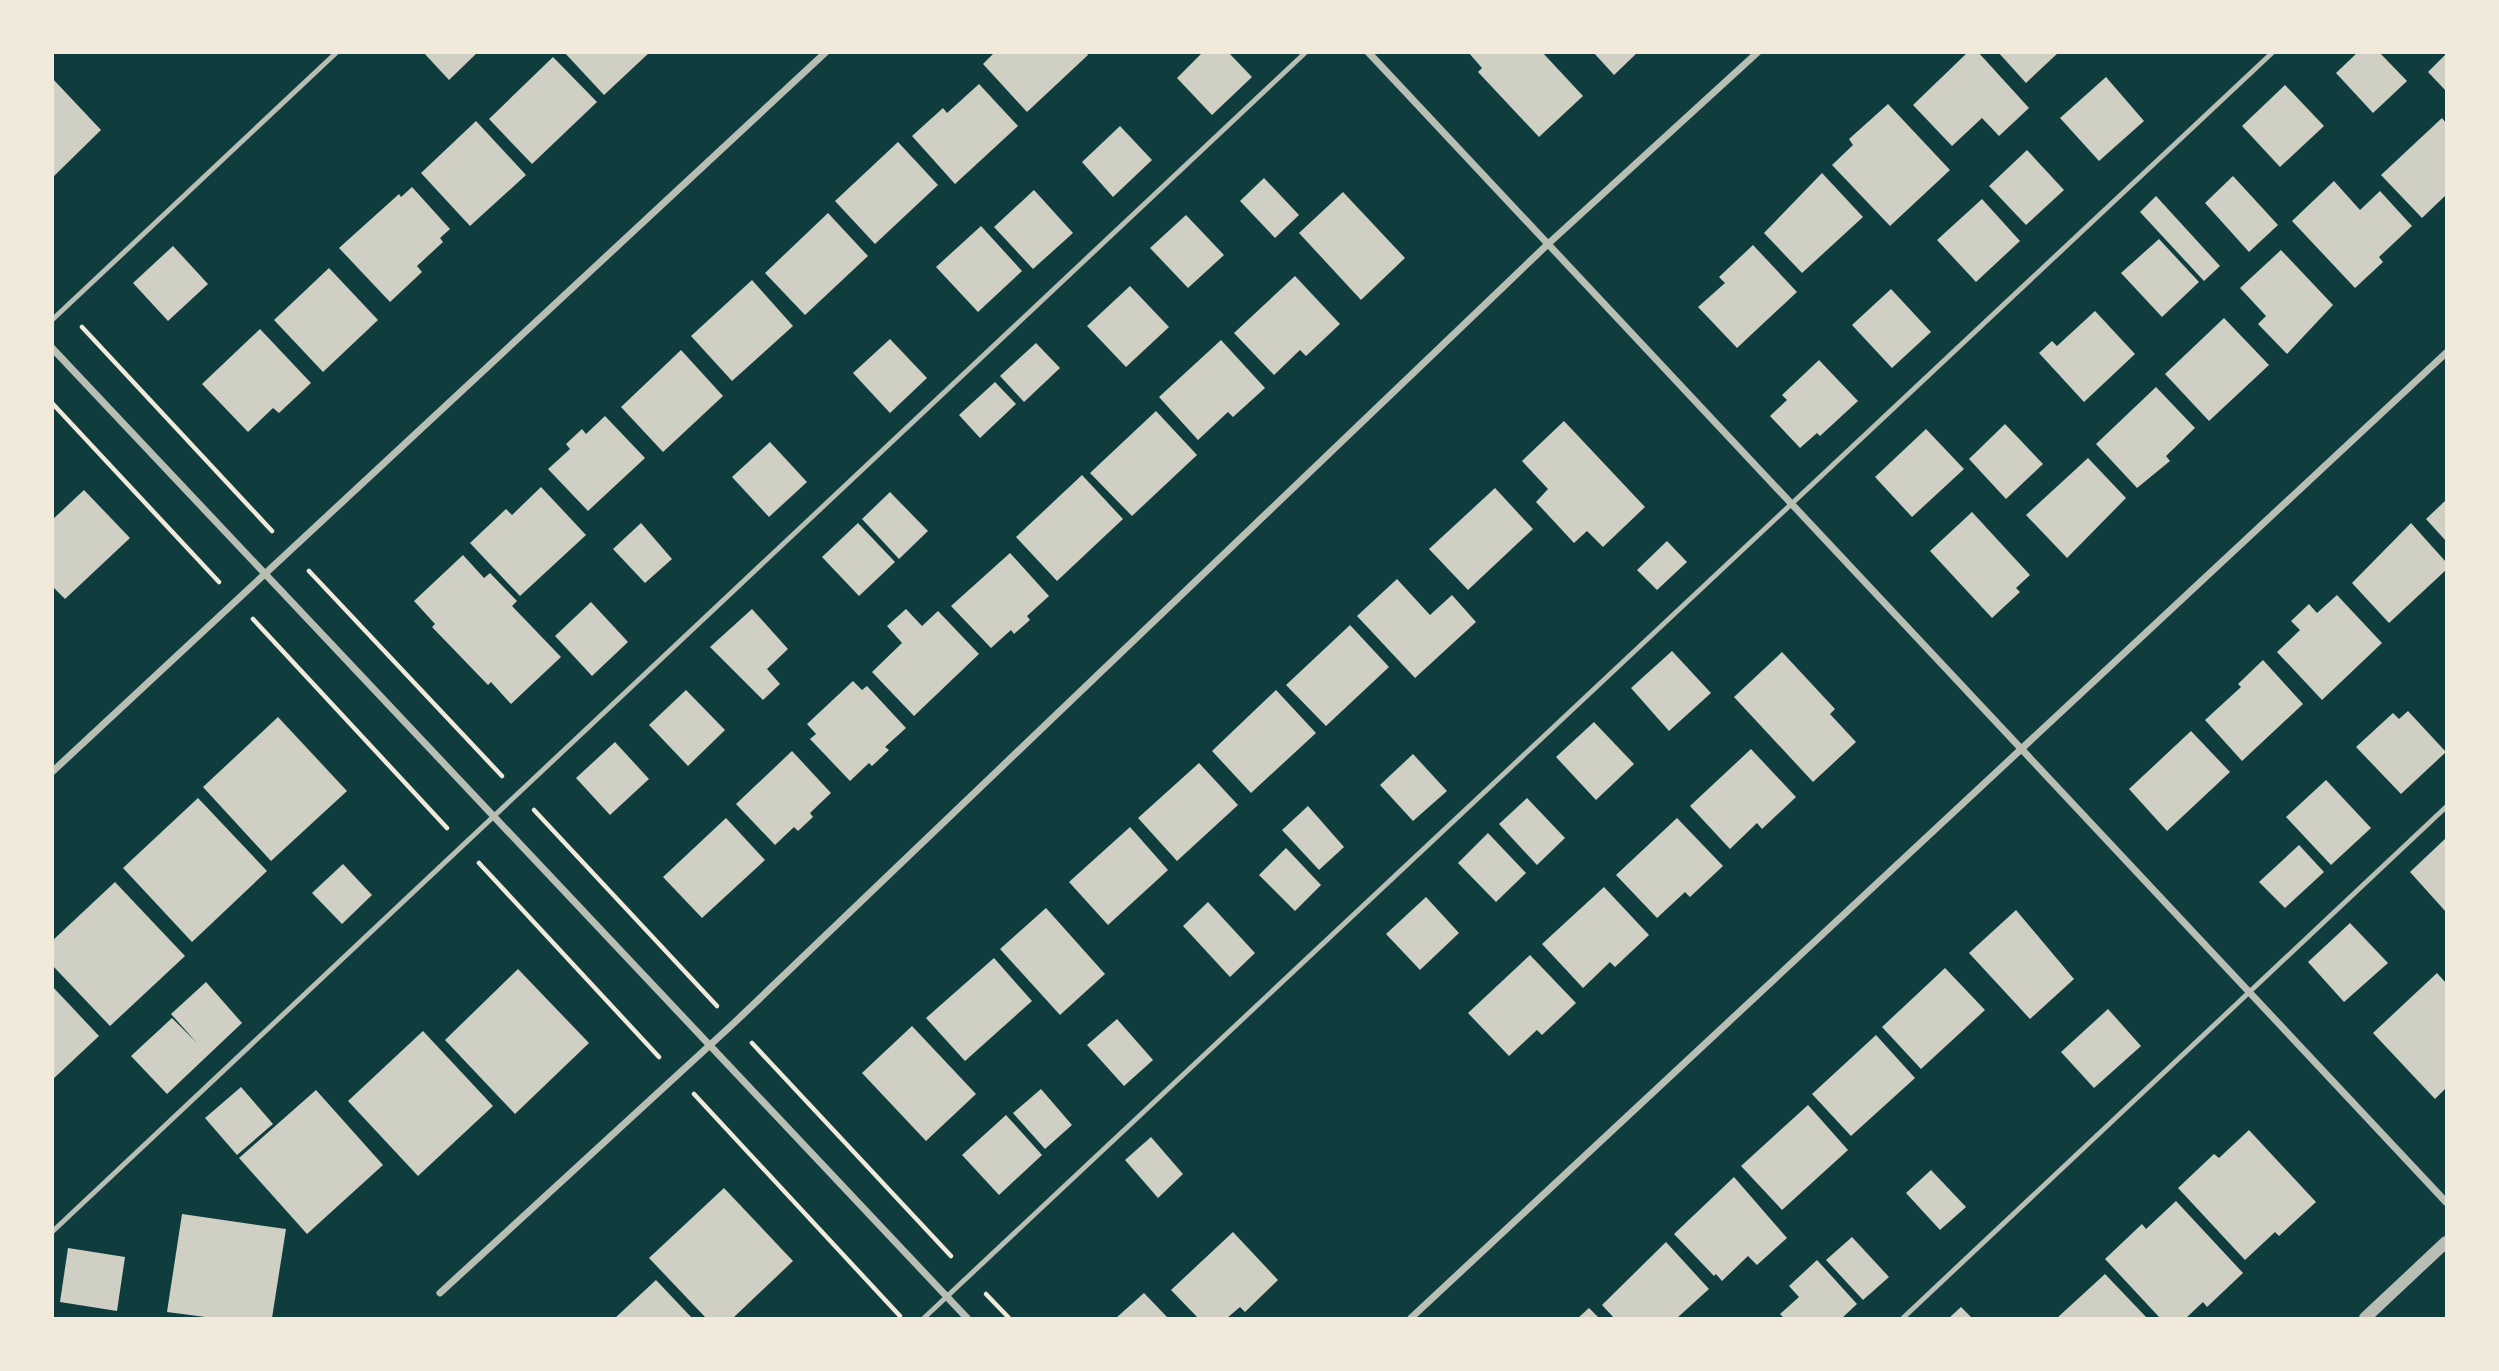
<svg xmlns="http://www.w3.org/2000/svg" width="2499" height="1371" font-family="Poppins,sans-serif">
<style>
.building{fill:#cfcfc3}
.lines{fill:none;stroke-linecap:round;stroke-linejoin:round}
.path{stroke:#f1e9da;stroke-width:4.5}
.service{stroke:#b8beb3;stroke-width:5}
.minor{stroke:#b8beb3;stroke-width:7}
.tertiary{stroke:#b8beb3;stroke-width:12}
</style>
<rect width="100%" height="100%" fill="#0f3d3e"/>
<g class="building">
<polygon points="423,52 478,52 449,80"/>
<polygon points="564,52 650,52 604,95"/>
<polygon points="995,52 1086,52 1088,55 1027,112 983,64"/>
<polygon points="1203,52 1228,52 1252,77 1212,115 1177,78"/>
<polygon points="1468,52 1542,52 1583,96 1539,137 1478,72 1482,68"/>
<polygon points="1593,52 1638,52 1614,75"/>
<polygon points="1968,52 1978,52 2029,108 1999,136 1982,118 1952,146 1913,105"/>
<polygon points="1998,52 2059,52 2026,83"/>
<polygon points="2358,52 2379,52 2407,81 2373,113 2336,73"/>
<polygon points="2446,54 2446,91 2428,72"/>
<polygon points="553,57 597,102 532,164 489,119"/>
<polygon points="2106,77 2144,121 2099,161 2060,118"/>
<polygon points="52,78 101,130 52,178"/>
<polygon points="979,84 1018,126 955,184 912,136 943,108 947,113"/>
<polygon points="2285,85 2324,126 2280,167 2242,126"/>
<polygon points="1888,104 1950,170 1890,226 1832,165 1853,145 1849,139"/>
<polygon points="2442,118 2446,123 2446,195 2422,218 2381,175"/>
<polygon points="476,121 526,175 470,226 421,173"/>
<polygon points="1120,126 1152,160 1113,197 1082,162"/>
<polygon points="898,142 938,185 875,244 835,201"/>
<polygon points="2027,150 2064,190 2026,225 1989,186"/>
<polygon points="1822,173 1863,217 1802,273 1764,233"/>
<polygon points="2233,176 2278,225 2249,252 2205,203"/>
<polygon points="1264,178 1299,215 1275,238 1240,201"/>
<polygon points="2334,181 2360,210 2380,191 2412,226 2379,257 2383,262 2355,288 2292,221"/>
<polygon points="412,187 450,229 440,238 443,242 417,266 422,272 390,302 339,248 399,194 401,197"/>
<polygon points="1034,190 1073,233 1033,269 994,227"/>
<polygon points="1343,192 1405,258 1361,300 1299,233"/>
<polygon points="2156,196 2220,266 2204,281 2140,212"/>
<polygon points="1982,199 2020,241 1976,282 1937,240"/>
<polygon points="828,213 868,256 805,315 765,273"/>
<polygon points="1186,215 1224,255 1188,288 1150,248"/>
<polygon points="981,226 1022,271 978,312 936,267"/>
<polygon points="2159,239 2199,282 2162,317 2121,273"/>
<polygon points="1753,245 1797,292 1737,348 1698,307 1725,283 1719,277"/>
<polygon points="173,246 208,284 168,321 133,283"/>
<polygon points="2281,250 2333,305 2287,354 2258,324 2266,316 2240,288"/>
<polygon points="329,268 378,320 323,372 274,320"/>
<polygon points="1295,276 1340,324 1306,356 1300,350 1274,375 1234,333"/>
<polygon points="752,280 793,326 732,381 691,336"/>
<polygon points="1130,286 1169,327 1126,367 1087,326"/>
<polygon points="1891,289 1931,332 1892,368 1852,325"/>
<polygon points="2095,311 2135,354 2084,402 2039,353 2052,341 2057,346"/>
<polygon points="2224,318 2269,365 2209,421 2165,374"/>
<polygon points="260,329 311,383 279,413 273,408 248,432 202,384"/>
<polygon points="890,339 927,378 890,413 853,373"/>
<polygon points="1221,340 1265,388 1233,417 1228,412 1198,440 1159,397"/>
<polygon points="1036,343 1060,368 1024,402 1000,376"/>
<polygon points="681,350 723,396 663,452 621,407"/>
<polygon points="1819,360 1858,401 1820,436 1817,433 1800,448 1770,416 1787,400 1782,395"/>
<polygon points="995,382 1016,404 980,438 959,415"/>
<polygon points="2156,387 2195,428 2166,456 2170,461 2137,488 2096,444"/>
<polygon points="1156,411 1197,455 1132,516 1090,473"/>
<polygon points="605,416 645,458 588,511 548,469 570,449 566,444 582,429 586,434"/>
<polygon points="1564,421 1645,507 1603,547 1587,531 1574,543 1536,502 1548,489 1522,461"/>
<polygon points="2005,424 2043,464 2006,499 1969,459"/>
<polygon points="1926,429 1964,469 1912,517 1875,477"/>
<polygon points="770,442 807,482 769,517 732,477"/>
<polygon points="2088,458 2126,498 2067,558 2026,515"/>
<polygon points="1082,475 1123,519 1057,581 1016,537"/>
<polygon points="541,487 586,535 520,596 470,543 506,509 512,515"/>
<polygon points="1495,488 1533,529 1468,590 1429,549"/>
<polygon points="84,490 130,538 65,599 52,586 52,520"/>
<polygon points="890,492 928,531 899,559 862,519"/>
<polygon points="2446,500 2446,541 2426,519"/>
<polygon points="1972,512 2030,575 2016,588 2020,592 1992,618 1930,551"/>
<polygon points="641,523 672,559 645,583 613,549"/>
<polygon points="858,523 895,562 859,596 822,557"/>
<polygon points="2411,523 2446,562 2446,570 2389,623 2352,583"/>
<polygon points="1667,541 1687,562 1657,590 1637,570"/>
<polygon points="1010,553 1049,596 1027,616 1030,620 1014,634 1011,630 991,648 951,606"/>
<polygon points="463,555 484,578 490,573 517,601 512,606 561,657 511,704 491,682 488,685 432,627 435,624 414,601"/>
<polygon points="1397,579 1430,615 1452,595 1476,622 1415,678 1357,616"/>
<polygon points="2337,595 2382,643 2322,700 2277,652 2300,630 2291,621 2309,604 2317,613"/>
<polygon points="591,602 628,642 592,676 555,636"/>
<polygon points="752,609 788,649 767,669 780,684 763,700 710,647"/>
<polygon points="906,609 922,626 938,611 979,654 914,716 872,672 902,643 887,626"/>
<polygon points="1350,625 1389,667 1326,726 1286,685"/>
<polygon points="1672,651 1711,693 1669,731 1631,688"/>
<polygon points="1782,652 1835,709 1830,714 1856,742 1813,782 1734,697"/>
<polygon points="2263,660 2303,704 2242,761 2205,720 2241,687 2238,684"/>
<polygon points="853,681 862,690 867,686 906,728 885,747 889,750 872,766 869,763 850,781 810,739 816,734 807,724"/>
<polygon points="686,690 725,730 688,766 649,725"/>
<polygon points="1276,690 1316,733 1251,793 1212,751"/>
<polygon points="2408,711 2446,752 2401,794 2356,747 2393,713 2399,719"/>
<polygon points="278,717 347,791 271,861 203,787"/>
<polygon points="1594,722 1634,764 1596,800 1556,757"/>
<polygon points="2191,731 2230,772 2167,831 2129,789"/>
<polygon points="615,742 649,779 610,815 576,778"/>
<polygon points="1751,749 1796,797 1762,829 1757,823 1730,849 1690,806"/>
<polygon points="792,751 831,793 810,813 813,817 798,831 794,827 775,845 736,804"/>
<polygon points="1413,754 1447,791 1413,821 1380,785"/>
<polygon points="1199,763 1238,805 1177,861 1138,818"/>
<polygon points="2326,780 2371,828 2331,865 2286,817"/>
<polygon points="198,798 267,871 192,942 123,868"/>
<polygon points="1527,798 1565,838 1537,865 1499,824"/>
<polygon points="1308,806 1344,847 1319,870 1282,830"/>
<polygon points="726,818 765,860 702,918 663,877"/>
<polygon points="1677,818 1723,866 1690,897 1685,892 1657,918 1616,875"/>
<polygon points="1130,827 1168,870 1108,925 1069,882"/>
<polygon points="1488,833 1526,873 1496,902 1458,863"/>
<polygon points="2446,838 2446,912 2410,872"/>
<polygon points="2299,845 2324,872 2285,908 2259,882"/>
<polygon points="1286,848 1321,885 1295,911 1259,875"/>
<polygon points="343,864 372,895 342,924 312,893"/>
<polygon points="115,882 185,956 110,1026 52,965 52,941"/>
<polygon points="1604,887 1649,935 1615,967 1610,962 1583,988 1542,944"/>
<polygon points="1426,897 1459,933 1420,970 1386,934"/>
<polygon points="1208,902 1255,953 1230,977 1183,926"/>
<polygon points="1046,908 1105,974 1060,1015 1000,949"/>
<polygon points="2016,910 2074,979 2030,1019 1969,953"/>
<polygon points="2350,923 2388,963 2344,1002 2308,962"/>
<polygon points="1530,955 1576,1003 1542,1035 1537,1030 1509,1056 1468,1013"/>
<polygon points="994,958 1032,1001 965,1061 926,1018"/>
<polygon points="1945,968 1985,1010 1921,1069 1882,1027"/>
<polygon points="518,969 589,1043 515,1114 445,1040"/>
<polygon points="2437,973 2446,983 2446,1088 2435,1099 2373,1033"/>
<polygon points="206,982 242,1023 167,1094 131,1056 172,1018 197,1043 171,1014"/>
<polygon points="52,986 99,1036 52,1080"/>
<polygon points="2108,1009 2141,1046 2094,1088 2061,1052"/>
<polygon points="1117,1019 1153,1060 1124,1086 1087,1045"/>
<polygon points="912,1026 976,1094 926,1141 862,1073"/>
<polygon points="423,1031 493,1106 418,1176 348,1101"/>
<polygon points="1876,1035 1915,1078 1851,1136 1812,1094"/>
<polygon points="241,1087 273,1124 237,1155 205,1118"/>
<polygon points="1041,1089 1072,1125 1045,1149 1013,1113"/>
<polygon points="316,1090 383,1165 307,1234 239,1158"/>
<polygon points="1808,1105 1848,1150 1782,1210 1741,1166"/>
<polygon points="1006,1115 1042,1155 999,1195 962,1155"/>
<polygon points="2249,1130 2316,1202 2279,1236 2275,1232 2245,1260 2178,1188 2214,1154 2219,1158"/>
<polygon points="1151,1137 1183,1174 1158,1198 1125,1160"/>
<polygon points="1931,1170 1966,1207 1940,1230 1906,1193"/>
<polygon points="1734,1177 1787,1238 1757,1265 1748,1256 1722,1281 1716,1274 1714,1276 1674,1234"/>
<polygon points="724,1188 793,1261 733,1318 706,1318 649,1258"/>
<polygon points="2176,1201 2243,1273 2207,1307 2203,1302 2186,1318 2160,1318 2105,1259 2142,1224 2146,1229"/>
<polygon points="182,1214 286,1229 272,1318 213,1318 167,1312"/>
<polygon points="1233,1232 1278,1280 1245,1312 1240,1307 1227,1318 1198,1318 1171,1290"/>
<polygon points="1852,1237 1889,1277 1863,1300 1826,1260"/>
<polygon points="1666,1242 1709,1289 1677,1318 1614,1318 1602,1305"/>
<polygon points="68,1248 125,1257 117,1311 60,1302"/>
<polygon points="1817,1260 1857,1304 1842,1318 1784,1318 1780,1314 1799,1297 1789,1286"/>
<polygon points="2105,1274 2147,1318 2057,1318"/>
<polygon points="656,1280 692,1318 615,1318"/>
<polygon points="1144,1293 1168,1318 1116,1318"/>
<polygon points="1961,1307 1972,1318 1949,1318"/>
<polygon points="1589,1308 1599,1318 1578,1318"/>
</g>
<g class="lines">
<g class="path">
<polyline points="82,327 272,531"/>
<polyline points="52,403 219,582"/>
<polyline points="309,571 502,776"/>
<polyline points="253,619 447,828"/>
<polyline points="534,810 717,1006"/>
<polyline points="479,863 659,1057"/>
<polyline points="752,1043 951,1256"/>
<polyline points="694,1094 900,1316"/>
<polyline points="986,1294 1009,1318"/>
</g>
<g class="service">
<polyline points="52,320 337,52"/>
<polyline points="52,1232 1306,52"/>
<polyline points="924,1318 2273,52"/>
<polyline points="1903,1318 2446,807"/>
</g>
<g class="minor">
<polyline points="1368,52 2446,1202"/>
<polyline points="52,348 967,1318"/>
<polyline points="52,772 826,52"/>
<polyline points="440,1293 734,1023 1548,244 1758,52"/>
<polyline points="1411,1318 2446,353"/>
</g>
<polyline class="tertiary" points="2365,1318 2446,1242"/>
</g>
<rect width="2499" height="1371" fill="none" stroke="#f1e9da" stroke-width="108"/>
</svg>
